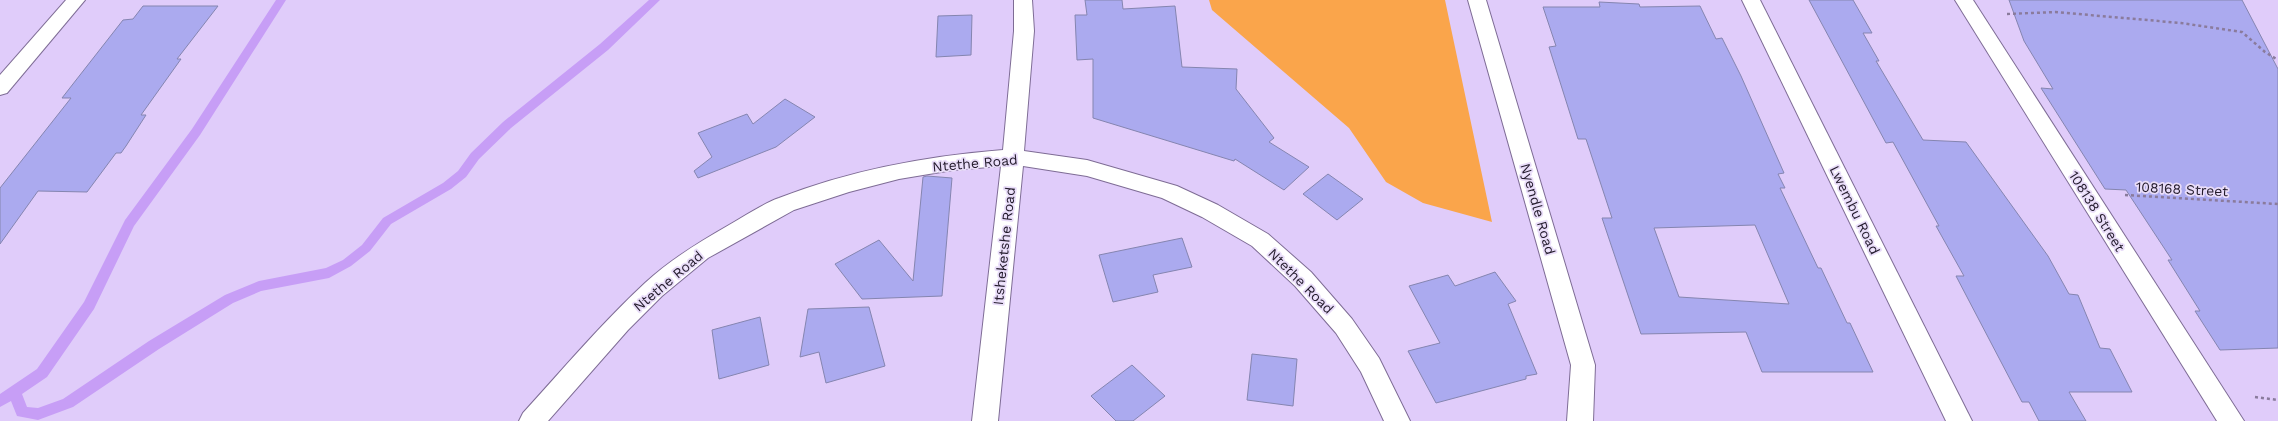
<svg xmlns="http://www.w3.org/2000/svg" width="2278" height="421" font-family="'Work Sans',sans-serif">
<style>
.green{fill:#faa54b}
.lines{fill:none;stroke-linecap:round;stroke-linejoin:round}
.stream{fill:#c79ef6;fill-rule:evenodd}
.building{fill:#abaaef;stroke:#8585b0;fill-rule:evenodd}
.minor-casing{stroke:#7e6c95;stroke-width:2}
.path{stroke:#8a7b9c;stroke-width:2.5;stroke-dasharray:3 3;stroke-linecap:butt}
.minor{fill:#fff;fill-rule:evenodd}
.labels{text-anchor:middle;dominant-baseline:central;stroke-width:3.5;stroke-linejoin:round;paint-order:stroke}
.street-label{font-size:14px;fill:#221a2b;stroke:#e9ddf9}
</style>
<rect width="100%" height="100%" fill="#e0ccfa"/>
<polygon class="green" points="1209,0 1445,0 1492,222 1423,203 1386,182 1349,128 1212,10"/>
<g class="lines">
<polygon class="stream" points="276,0 286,0 200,135 134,226 94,309 47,377 22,394 27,407 38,408 63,399 149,341 225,295 259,281 326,268 343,260 362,245 383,218 443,183 458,171 471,153 503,122 600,44 649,0 660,0 608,50 511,128 479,159 466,177 451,189 391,224 370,251 351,266 329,278 261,291 233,303 159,349 73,407 38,420 17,416 11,401 0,407 0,394 37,369 84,302 125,220 192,129"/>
</g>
<g class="building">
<polygon points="1085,0 1122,0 1123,9 1175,6 1182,67 1237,69 1236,89 1274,138 1269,142 1309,167 1284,190 1235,159 1234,161 1093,118 1093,59 1077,60 1075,15 1087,15"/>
<polygon points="1809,0 1853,0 1872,33 1863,33 1879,61 1876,61 1923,140 1966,142 2048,256 2069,294 2078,295 2100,348 2110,349 2132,392 2069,392 2086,421 2039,421 2029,402 2022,402 1956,276 1964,276 1936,226 1939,226 1893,142 1886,143"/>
<polygon points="2009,0 2242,0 2278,69 2278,348 2220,350 2195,311 2200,311 2168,260 2172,260 2126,190 2105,189 2041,88 2053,89 2024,41"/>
<path d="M 1599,2 L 1639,4 L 1640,7 L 1700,6 L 1716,39 L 1722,38 L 1741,76 L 1784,173 L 1778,174 L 1785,188 L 1780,188 L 1818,268 L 1821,268 L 1847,323 L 1850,323 L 1873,372 L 1762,372 L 1746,332 L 1641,334 L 1602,218 L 1612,218 L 1586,139 L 1578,139 L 1549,47 L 1556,46 L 1543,7 L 1600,7 ZM 1755,225 L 1789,304 L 1679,297 L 1654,228 Z"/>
<polygon points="143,6 218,6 177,59 181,59 141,115 146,115 126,146 121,153 116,153 87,192 38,191 0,244 0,188 71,98 62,98 123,20 133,19"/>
<polygon points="972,15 971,55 936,57 938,16"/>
<polygon points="785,99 815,117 776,147 698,178 694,171 712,157 698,133 747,114 753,124"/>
<polygon points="1328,174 1363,199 1337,220 1303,194"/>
<polygon points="927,176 952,178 942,296 862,299 835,264 879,240 913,281 923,177"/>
<polygon points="1182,238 1192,267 1153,275 1158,292 1113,302 1099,255"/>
<polygon points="1495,272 1516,301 1508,304 1537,374 1526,376 1526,379 1436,403 1408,351 1440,343 1409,286 1448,275 1455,286"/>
<polygon points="869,307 885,366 826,383 819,352 800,357 808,309"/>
<polygon points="760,317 769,365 719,379 712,330"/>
<polygon points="1252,354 1297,359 1293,406 1247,400"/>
<polygon points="1132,365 1165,396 1133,421 1116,421 1091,396"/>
</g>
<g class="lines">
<defs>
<g id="minor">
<polygon points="66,0 85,0 7,93 0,95 0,75"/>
<path d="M 1014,0 L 1032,0 L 1034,31 L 1024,151 L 1087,160 L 1177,186 L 1218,205 L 1268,234 L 1311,272 L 1352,319 L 1379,358 L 1410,421 L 1384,421 L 1361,372 L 1336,333 L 1295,286 L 1252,246 L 1202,217 L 1162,198 L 1087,176 L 1023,166 L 998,421 L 972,421 L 1001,166 L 953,170 L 899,179 L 849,192 L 794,210 L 708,258 L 662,296 L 628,330 L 548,421 L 519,421 L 523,413 C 563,369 601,324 645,283 C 670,260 699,242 729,225 C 745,216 762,204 779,198 C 851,170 927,156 1003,150 L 1014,31 Z"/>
<polygon points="1468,0 1486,0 1595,365 1593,421 1567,421 1571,365"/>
<polygon points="1742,0 1760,0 1972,421 1946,421"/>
<polygon points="1955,0 1973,0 2244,421 2217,421"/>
</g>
</defs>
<use href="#minor" class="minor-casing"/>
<g class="path">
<polyline points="2007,14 2055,12 2181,23 2242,32 2265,52 2278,60"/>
<polyline points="2125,195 2278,204"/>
<polyline points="2255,397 2278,400"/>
</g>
<use href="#minor" class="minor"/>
</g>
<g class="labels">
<g class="street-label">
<text transform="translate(975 163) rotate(-5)">Ntethe Road</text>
<text transform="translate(2182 189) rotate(3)">108168 Street</text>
<text transform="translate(1538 209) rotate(74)">Nyendle Road</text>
<text transform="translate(1855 210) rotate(64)">Lwembu Road</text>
<text transform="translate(2097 211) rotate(58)">108138 Street</text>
<text transform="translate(1004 246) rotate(-84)">Itsheketshe Road</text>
<text transform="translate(668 281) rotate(-40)">Ntethe Road</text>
<text transform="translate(1301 281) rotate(45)">Ntethe Road</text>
</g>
</g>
</svg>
